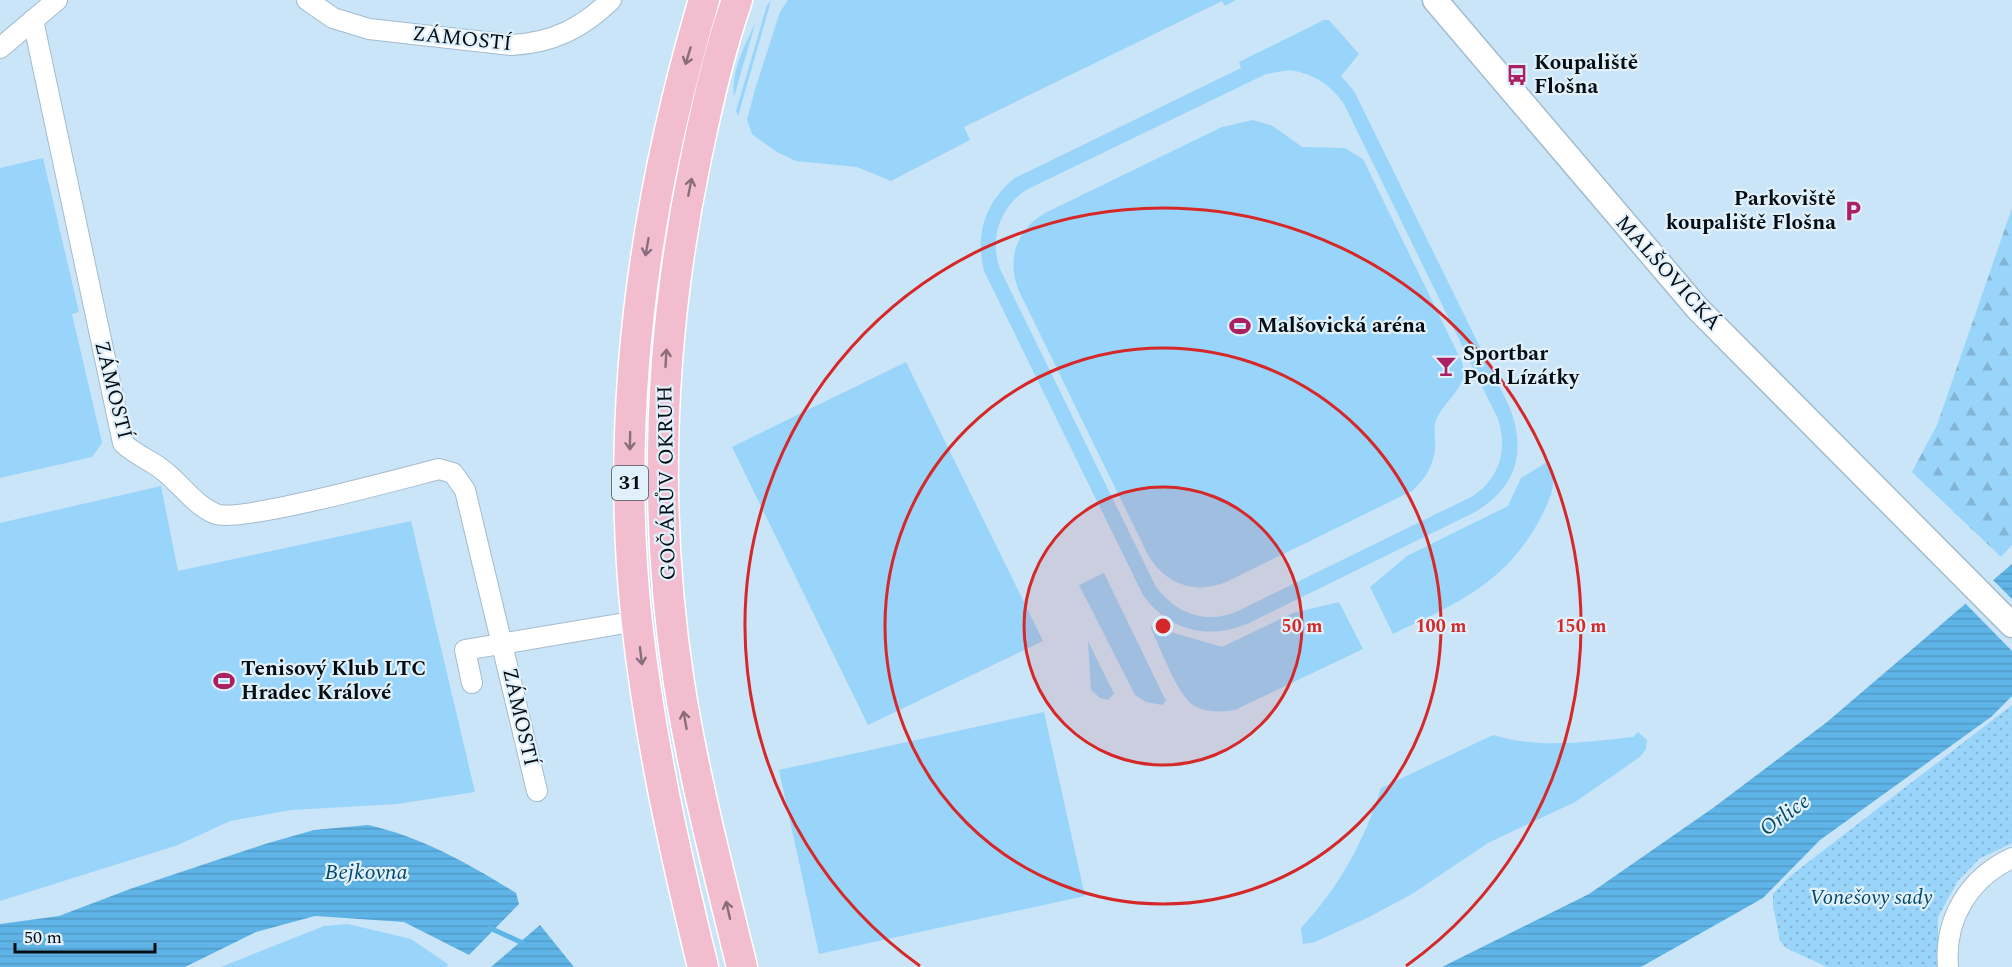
<svg xmlns="http://www.w3.org/2000/svg" width="2012" height="967" font-family="Spectral,serif">
<style>
.grass{fill:#99d4fa;fill-rule:evenodd}
.forest{fill:url(#forest-firs)}
.park{fill:url(#park-dots)}
.water{fill:url(#water-rules)}
.pier{fill:#cae5f7}
.lines{fill:none;stroke-linecap:round;stroke-linejoin:round}
.stream{stroke:#5fb4e7;stroke-width:5}
.minor-casing{stroke:#a3bcce;stroke-width:22}
.tertiary-casing{stroke:#a3bcce;stroke-width:27}
.primary-casing{stroke:#fff;stroke-width:33}
.minor{stroke:#fff;stroke-width:20}
.tertiary{stroke:#fff;stroke-width:24}
.primary{stroke:#f3bdd0;stroke-width:30}
.oneway{stroke:#886e7a}
.ring{fill:none;stroke:#d62828;stroke-width:3}
.labels{text-anchor:middle;dominant-baseline:central;stroke-width:4.5;stroke-linejoin:round;paint-order:stroke}
.shield{fill:#e1f1fb;stroke:#475158;stroke-width:1.5}
.shield-label{font-size:20px;font-weight:bold;fill:#050d12}
.street-label{font-size:21px;fill:#050d12;stroke:#e1f1fb}
.poi-label{font-size:21px;font-weight:bold;fill:#050d12;stroke:#e1f1fb;text-anchor:start}
.park-label{font-size:21px;font-style:italic;fill:#004769;stroke:#e1f1fb}
.water-label{font-size:22px;font-style:italic;fill:#00496b;stroke:#e1f1fb}
.centre{fill:#d62828;stroke:#e1f1fb;stroke-width:3}
.ring-label{font-size:18px;text-anchor:middle;font-weight:bold;fill:#d62828;stroke:#e1f1fb;stroke-width:4.5;stroke-linejoin:round;paint-order:stroke}
</style>
<defs>
<pattern id="forest-firs" width="22" height="20" patternUnits="userSpaceOnUse" patternTransform="scale(1.5)"><rect width="22" height="20" fill="#99d4fa"/><path d="M5 1l3.5 6h-7zM16 11l3.5 6h-7z" fill="#82b5d5"/></pattern>
<pattern id="park-dots" width="8" height="8" patternUnits="userSpaceOnUse" patternTransform="scale(1.5)"><rect width="8" height="8" fill="#99d4fa"/><path d="M2 2h.1M6 6h.1" fill="none" stroke="#82b5d5" stroke-width="1.8" stroke-linecap="round"/></pattern>
<pattern id="water-rules" width="6" height="5" patternUnits="userSpaceOnUse" patternTransform="scale(1.5)"><rect width="6" height="5" fill="#5fb4e7"/><path d="M0 2.5h6" fill="none" stroke="#519ac5"/></pattern>
</defs>
<rect width="100%" height="100%" fill="#cae5f7"/>
<g class="grass">
<polygon points="788,0 1236,0 1225,6 1222,1 964,127 970,140 891,181 857,167 796,161 777,152 752,134 747,120 756,86 780,12"/>
<polygon points="771,1 738,116 736,111 767,5"/>
<path d="M 1324,20 L 1329,20 L 1359,54 L 1341,76 L 1354,91 L 1509,406 C 1527,451 1517,487 1475,512 L 1247,624 C 1207,640 1169,631 1143,595 L 984,271 C 975,234 985,202 1015,178 L 1241,68 L 1239,62 ZM 1290,70 C 1314,74 1330,84 1344,104 L 1498,419 C 1508,449 1500,478 1473,496 L 1238,611 C 1206,625 1177,614 1156,587 L 1000,269 C 989,238 1000,206 1028,189 L 1266,74 Z"/>
<path d="M 755,24 L 734,97 C 730,74 745,44 755,24 Z"/>
<path d="M 1253,120 L 1273,126 L 1302,147 L 1345,148 L 1363,159 L 1461,360 C 1472,385 1446,398 1437,418 C 1433,425 1435,433 1435,441 C 1436,462 1427,477 1412,491 L 1226,582 C 1195,595 1165,584 1148,555 L 1019,291 C 1006,260 1016,230 1045,213 L 1222,127 Z"/>
<polygon points="43,158 79,312 72,314 102,443 92,457 0,478 0,168"/>
<polygon points="906,362 1043,641 868,725 732,447"/>
<path d="M 1549,461 C 1558,482 1551,497 1541,517 C 1507,583 1456,604 1393,634 L 1370,587 L 1407,556 L 1508,506 L 1521,478 Z"/>
<polygon points="161,486 178,571 411,521 475,792 397,804 291,810 230,821 178,845 0,901 0,523"/>
<polygon points="1104,573 1166,701 1162,705 1146,702 1135,695 1079,585"/>
<path d="M 1339,602 L 1363,649 L 1235,710 C 1222,712 1205,713 1193,705 C 1177,694 1159,645 1150,626 L 1222,647 L 1293,613 Z"/>
<polygon points="1088,641 1114,694 1108,700 1100,698 1091,690"/>
<polygon points="1044,712 1085,896 819,954 779,770"/>
<path d="M 1638,732 L 1647,740 L 1646,749 L 1640,757 L 1575,802 L 1488,843 L 1412,894 L 1369,917 L 1315,942 L 1303,944 L 1301,928 C 1339,887 1364,842 1381,788 L 1493,735 C 1539,749 1585,742 1633,737 Z"/>
<polygon points="348,924 411,939 448,964 447,967 221,967 324,926"/>
</g>
<polygon class="forest" points="2012,208 2012,545 2001,557 1912,472 1937,425"/>
<polygon class="park" points="2012,705 2012,843 1979,859 1957,882 1938,917 1938,967 1827,967 1786,948 1780,941 1773,905 1773,894 1789,877"/>
<g class="water">
<polygon points="2012,564 2012,696 1991,717 1820,840 1763,898 1641,967 1442,967 1589,894 1713,808 1827,722"/>
<path d="M 368,825 C 422,837 469,864 516,893 L 519,904 L 469,955 L 404,922 L 315,916 L 256,932 L 185,967 L 0,967 L 0,924 L 59,916 L 130,889 L 265,844 L 314,830 Z"/>
<polygon points="540,925 574,967 491,967"/>
</g>
<polygon class="pier" points="1991,578 2012,599 2012,651 1963,601"/>
<g class="lines">
<polyline class="stream" points="490,928 525,944"/>
<defs>
<g id="minor">
<path d="M 307,0 L 333,18 L 369,29 L 511,45 C 553,43 582,28 611,0"/>
<path d="M 33,20 L 123,443 C 135,455 151,460 164,471 C 182,485 195,506 216,514 C 240,523 404,478 439,469 L 453,473 L 465,490 L 537,791"/>
<polyline points="0,48 57,0"/>
<polyline points="472,683 465,650 637,621"/>
<path d="M 1948,967 C 1944,919 1969,878 2012,858"/>
</g>
<polyline id="tertiary" points="1435,0 1698,309 2012,625"/>
<g id="primary">
<path d="M 737,0 C 719,51 707,105 696,158 C 660,331 652,508 679,683 C 694,779 719,873 742,967"/>
<path d="M 703,967 C 675,853 650,740 637,623 C 614,412 644,202 704,0"/>
</g>
</defs>
<use href="#minor" class="minor-casing"/>
<use href="#tertiary" class="tertiary-casing"/>
<use href="#primary" class="primary-casing"/>
<use href="#minor" class="minor"/>
<use href="#tertiary" class="tertiary"/>
<use href="#primary" class="primary"/>
</g>
<defs><path id="oneway-shaft" d="M-6 0H5M1.5-3L5.5 0L1.5 3" fill="none" stroke-width="1.6" stroke-linecap="round" stroke-linejoin="round" transform="scale(1.5)"/></defs>
<g class="oneway">
<use href="#oneway-shaft" transform="translate(688 56) rotate(107)"/>
<use href="#oneway-shaft" transform="translate(690 187) rotate(-79)"/>
<use href="#oneway-shaft" transform="translate(647 247) rotate(100)"/>
<use href="#oneway-shaft" transform="translate(666 358) rotate(-87)"/>
<use href="#oneway-shaft" transform="translate(630 441) rotate(91)"/>
<use href="#oneway-shaft" transform="translate(641 656) rotate(83)"/>
<use href="#oneway-shaft" transform="translate(685 720) rotate(-100)"/>
<use href="#oneway-shaft" transform="translate(728 910) rotate(-103)"/>
</g>
<circle cx="1163" cy="626" r="139" fill="#d62828" fill-opacity=".12"/>
<g class="ring">
<circle cx="1163" cy="626" r="139"/>
<circle cx="1163" cy="626" r="278"/>
<path d="M920 966A418 418 0 1 1 1406 966"/>
</g>
<defs>
<symbol id="bus-bare" viewBox="-9 -9 18 18"><path d="M-5-6H5V4H4V6H2V4H-2V6H-4V4H-5ZM-3.5-4V0h7V-4ZM-3.5 1.2v1.5H-2V1.2ZM2 1.2v1.5H3.5V1.2Z" fill="#ab2062" stroke="#e1f1fb" stroke-width="2.5" paint-order="stroke"/></symbol>
<symbol id="parking-bare" viewBox="-9 -9 18 18"><path d="M-3.5-5.5H1a3.5 3.5 0 0 1 0 7H-1V5.5H-3.5ZM-1-3.4V-.6H.8a1.4 1.4 0 0 0 0-2.8Z" fill="#ab2062" stroke="#e1f1fb" stroke-width="2.5" paint-order="stroke"/></symbol>
<symbol id="stadium-bare" viewBox="-9 -9 18 18"><path d="M0-5a6.5 5 0 1 0 0 10a6.5 5 0 1 0 0-10ZM-3.5-1.8h7v3.6h-7Z" fill="#ab2062" stroke="#e1f1fb" stroke-width="2.5" paint-order="stroke"/></symbol>
<symbol id="bar-bare" viewBox="-9 -9 18 18"><path d="M-6-5H6L.8 .8V4.5H3.5V6h-7V4.5H-.8V.8Z" fill="#ab2062" stroke="#e1f1fb" stroke-width="2.5" paint-order="stroke"/></symbol>
</defs>
<g fill-rule="evenodd">
<use href="#bus-bare" x="1502" y="60" width="30" height="30"/>
<use href="#parking-bare" x="1838" y="196" width="30" height="30"/>
<use href="#stadium-bare" x="1225" y="311" width="30" height="30"/>
<use href="#bar-bare" x="1431" y="351" width="30" height="30"/>
<use href="#stadium-bare" x="209" y="666" width="30" height="30"/>
</g>
<g class="labels">
<rect class="shield" x="612" y="466" width="36" height="34" rx="4.5"/>
<g class="shield-label">
<text x="630" y="483">31</text>
</g>
<g class="street-label">
<text transform="translate(462 39) rotate(6)">ZÁMOSTÍ</text>
<text transform="translate(1668 273) rotate(48)">MALŠOVICKÁ</text>
<text transform="translate(113 390) rotate(76)">ZÁMOSTÍ</text>
<text transform="translate(667 483) rotate(-91)">GOČÁRŮV OKRUH</text>
<text transform="translate(520 717) rotate(77)">ZÁMOSTÍ</text>
</g>
<g class="poi-label">
<text x="1534" y="63">Koupaliště<tspan x="1534" dy="24">Flošna</tspan></text>
<text x="1836" y="199" text-anchor="end">Parkoviště<tspan x="1836" dy="24">koupaliště Flošna</tspan></text>
<text x="1257" y="326">Malšovická aréna</text>
<text x="1463" y="354">Sportbar<tspan x="1463" dy="24">Pod Lízátky</tspan></text>
<text x="241" y="669">Tenisový Klub LTC<tspan x="241" dy="24">Hradec Králové</tspan></text>
</g>
<g class="park-label">
<text x="1871" y="898">Vonešovy sady</text>
</g>
<g class="water-label">
<text transform="translate(1785 815) rotate(-36)">Orlice</text>
<text x="366" y="872">Bejkovna</text>
</g>
</g>
<circle cx="1163" cy="626" r="9" class="centre"/>
<g class="ring-label">
<text x="1302" y="632">50 m</text>
<text x="1441" y="632">100 m</text>
<text x="1581" y="632">150 m</text>
</g>
<path d="M15 943v9h140v-9" fill="none" stroke="#050d12" stroke-width="3"/>
<text x="24" y="943" font-size="18" fill="#050d12" stroke="#e1f1fb" stroke-width="4.5" paint-order="stroke">50 m</text>
</svg>
